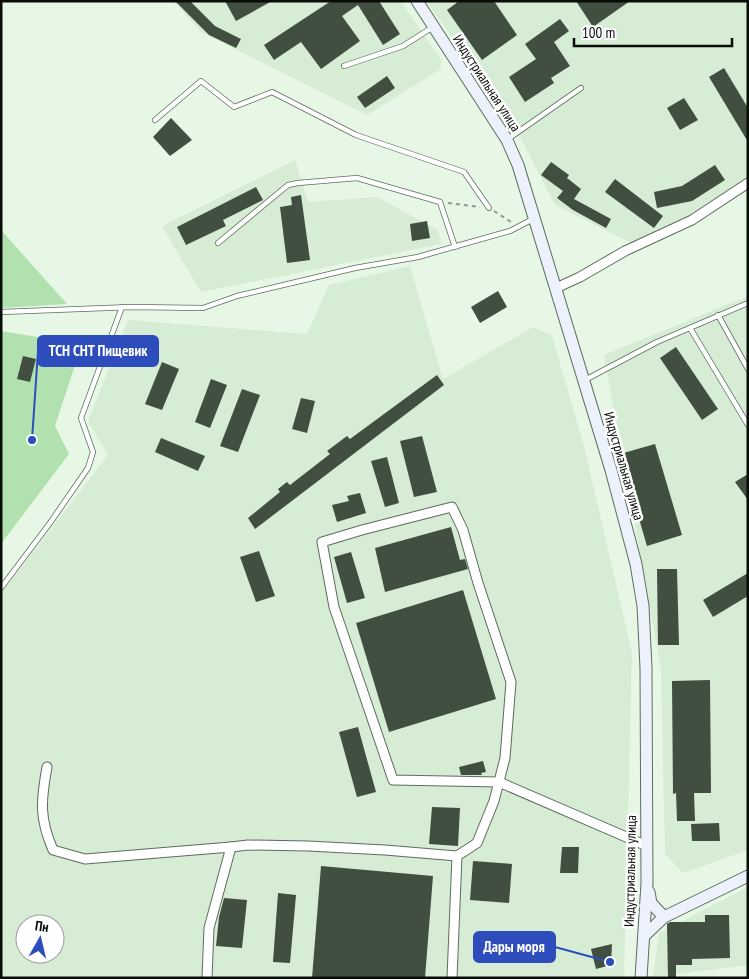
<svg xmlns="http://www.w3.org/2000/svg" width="749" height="979" font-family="'PT Sans Narrow',sans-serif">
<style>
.built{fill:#d6ecd4;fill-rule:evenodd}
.green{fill:#b2e1b0}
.building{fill:#404f3f}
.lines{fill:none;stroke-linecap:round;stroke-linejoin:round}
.lane-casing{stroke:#5d6c5c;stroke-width:6}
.street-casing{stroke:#5d6c5c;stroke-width:11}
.secondary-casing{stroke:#5d6c5c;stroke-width:13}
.path{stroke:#8e9a8d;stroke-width:2;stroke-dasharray:4 4;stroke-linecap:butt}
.lane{stroke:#fff;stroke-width:4.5}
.street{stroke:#fff;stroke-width:9}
.secondary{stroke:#ecf1fc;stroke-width:11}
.labels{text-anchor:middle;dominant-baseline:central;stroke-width:5;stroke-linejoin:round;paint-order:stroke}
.street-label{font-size:14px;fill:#080d08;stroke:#fff}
.leader{fill:none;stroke:#2e4dbd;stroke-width:2}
.callout-dot{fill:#2e4dbd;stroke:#fff;stroke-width:2}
.callout{fill:#2e4dbd;stroke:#2e4dbd;stroke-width:2}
.callout-label{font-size:15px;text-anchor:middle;font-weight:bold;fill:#fff}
</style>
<rect width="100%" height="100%" fill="#e6f8e5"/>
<g class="built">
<polygon points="173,1 401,1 441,60 441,69 367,115 201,32"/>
<polygon points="426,1 748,1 748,178 691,216 631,243 555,205 512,121"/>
<polygon points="295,160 308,202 377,197 438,230 442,244 201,292 162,226"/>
<path d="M 410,266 L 443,379 L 533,327 L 552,336 L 584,446 L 632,653 L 624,978 L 1,978 L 1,594 L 108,455 L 88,421 L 128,320 L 307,334 L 329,285 ZM 25,924 L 55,924 L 55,954 L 25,954 Z"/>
<polygon points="748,296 748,850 683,873 665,854 661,670 604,355"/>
<polygon points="748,887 748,965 653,977 659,933"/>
</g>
<g class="green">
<polygon points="1,230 67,304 1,308"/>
<polygon points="1,331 82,344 55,426 69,454 1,544"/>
</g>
<g class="building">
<polygon points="175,1 190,1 215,26 241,39 236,48 209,35"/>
<polygon points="225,1 272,1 236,21"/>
<polygon points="331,1 379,1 400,34 383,45 358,5 342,16 360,41 321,69 301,42 274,60 264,45"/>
<polygon points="459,1 494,1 517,35 482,60 447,10"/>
<polygon points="576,1 630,1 593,27"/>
<polygon points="560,19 569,31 554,42 570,66 551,78 554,83 525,102 509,77 536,59 525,44"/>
<polygon points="724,68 748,108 748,142 709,77"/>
<polygon points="387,76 395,88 365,108 357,97"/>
<polygon points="684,98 698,120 680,130 667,108"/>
<polygon points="171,118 192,140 170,156 153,137"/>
<polygon points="551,162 569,175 567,178 581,189 574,199 611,219 606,228 573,210 557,198 563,191 541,175"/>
<polygon points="715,165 725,180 692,201 657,208 654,192 682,186"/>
<polygon points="615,179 663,216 654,228 605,192"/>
<polygon points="256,187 263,200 223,220 226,226 186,245 177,227"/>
<polygon points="301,195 310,260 287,263 280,207 292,205 291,197"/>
<polygon points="427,221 430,238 412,241 410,224"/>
<polygon points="498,291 507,307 480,323 471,307"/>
<polygon points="44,335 60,338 57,356 41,353"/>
<polygon points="676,347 718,409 702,420 660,358"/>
<polygon points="23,356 36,359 30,382 17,379"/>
<polygon points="162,362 179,369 162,410 145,404"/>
<polygon points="437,375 444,385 255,529 248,518 280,492 278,489 287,482 290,485 330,454 327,451 347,436 350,439"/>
<polygon points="211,379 227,385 210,428 195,422"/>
<polygon points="242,389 260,395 238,452 220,446"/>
<polygon points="301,398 315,401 307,433 292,429"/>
<polygon points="422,436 437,492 414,497 400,441"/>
<polygon points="161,438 205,456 198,471 155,452"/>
<polygon points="655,444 682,535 647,546 620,454"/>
<polygon points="387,457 399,503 385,507 371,461"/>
<polygon points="748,474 748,500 735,482"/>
<polygon points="360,493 366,513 337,522 332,505 349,501 347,496"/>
<polygon points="451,527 460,560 465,559 468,569 385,592 375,548"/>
<polygon points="259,551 275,596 256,602 240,557"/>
<polygon points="351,552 365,598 347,603 334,557"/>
<polygon points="657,569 677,569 679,645 658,645"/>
<polygon points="748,573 748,596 713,617 703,600"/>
<polygon points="463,590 496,699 389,732 356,623"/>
<polygon points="710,680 711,793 694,793 695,821 677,821 676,793 673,794 672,681"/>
<polygon points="358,727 376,792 357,797 339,732"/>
<polygon points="483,761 486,772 481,773 482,775 461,775 459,767"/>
<polygon points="432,807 460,808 458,846 429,844"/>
<polygon points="719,823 720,841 692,841 691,824"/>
<polygon points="562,847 579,847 578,873 560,873"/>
<polygon points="473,861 512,864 509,903 470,900"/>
<polygon points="321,866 433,876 425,978 312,978"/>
<polygon points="278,893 296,895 290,963 273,962"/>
<polygon points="224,898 247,900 242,948 216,946 219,917"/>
<polygon points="705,915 729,915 730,958 692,959 692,965 676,965 676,978 668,978 667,924 670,922 705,922"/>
<polygon points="612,944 611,965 596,969 591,949"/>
</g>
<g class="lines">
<defs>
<g id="lane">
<polyline points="344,66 403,46 433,27"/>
<polyline points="155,120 201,81 234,107 272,92 356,135 464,172 489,208"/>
<polyline points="508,139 581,88"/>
<polyline points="218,243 288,185 298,183 357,178 440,202 455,247"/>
<polyline points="1,312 132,307 203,308 237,296 355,268 418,257 510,231 533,219"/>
<polyline points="718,315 748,369"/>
<polyline points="690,328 748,425"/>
<polyline points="585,380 657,342 748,303"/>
<polyline points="1,588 50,523 88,468 93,452 81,418 122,307"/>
</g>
<g id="street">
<polyline points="556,288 580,277 625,251 692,220 748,183"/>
<path d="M 47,767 C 41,800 39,818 53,850 L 85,859 L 231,847 L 209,928 L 207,978"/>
<polyline points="231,847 248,845 308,846 385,850 457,856 477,843 494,801 505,758 511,682 478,583 463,530 452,507 362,530 322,542 334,607 393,780 499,782 647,846"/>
<polyline points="452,978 457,856"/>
</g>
<g id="secondary">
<polyline points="417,1 507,140 518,165 611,470 636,564 643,606 646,668 647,883 641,978"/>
<polyline points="649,892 651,903 664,917"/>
<polyline points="644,936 664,917 748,876"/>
</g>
</defs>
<use href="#lane" class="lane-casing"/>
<use href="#street" class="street-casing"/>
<use href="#secondary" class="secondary-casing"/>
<g class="path">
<polyline points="448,203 480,207"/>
<polyline points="494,211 511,222"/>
</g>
<use href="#lane" class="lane"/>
<use href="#street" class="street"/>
<use href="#secondary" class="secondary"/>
</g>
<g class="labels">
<g class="street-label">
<text transform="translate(487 83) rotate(57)">Индустриальная улица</text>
<text transform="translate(624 466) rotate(74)">Индустриальная улица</text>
<text transform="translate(630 871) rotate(-89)">Индустриальная улица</text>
</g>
</g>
<path class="leader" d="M32 440L38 351M610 962L555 947"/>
<g class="callout-dot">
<circle cx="32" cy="440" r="5"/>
<circle cx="610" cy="962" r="5"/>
</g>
<g class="callout">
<rect x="38" y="336" width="120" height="30" rx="5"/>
<rect x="474" y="932" width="81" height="30" rx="5"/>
</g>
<g class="callout-label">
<text x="98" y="356">ТСН СНТ Пищевик</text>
<text x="514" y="952">Дары моря</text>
</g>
<rect width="749" height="979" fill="none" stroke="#080d08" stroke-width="5"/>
<g transform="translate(40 939) rotate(8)"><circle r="24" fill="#ffffff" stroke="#9c9e9c"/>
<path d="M0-4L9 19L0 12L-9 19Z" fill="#2e4dbd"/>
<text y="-8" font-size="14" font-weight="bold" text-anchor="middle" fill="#080d08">Пн</text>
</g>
<path d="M574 38v8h158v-8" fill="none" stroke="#080d08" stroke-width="2.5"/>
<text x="582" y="38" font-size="15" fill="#080d08" stroke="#ffffff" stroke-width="4" paint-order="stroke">100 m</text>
</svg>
